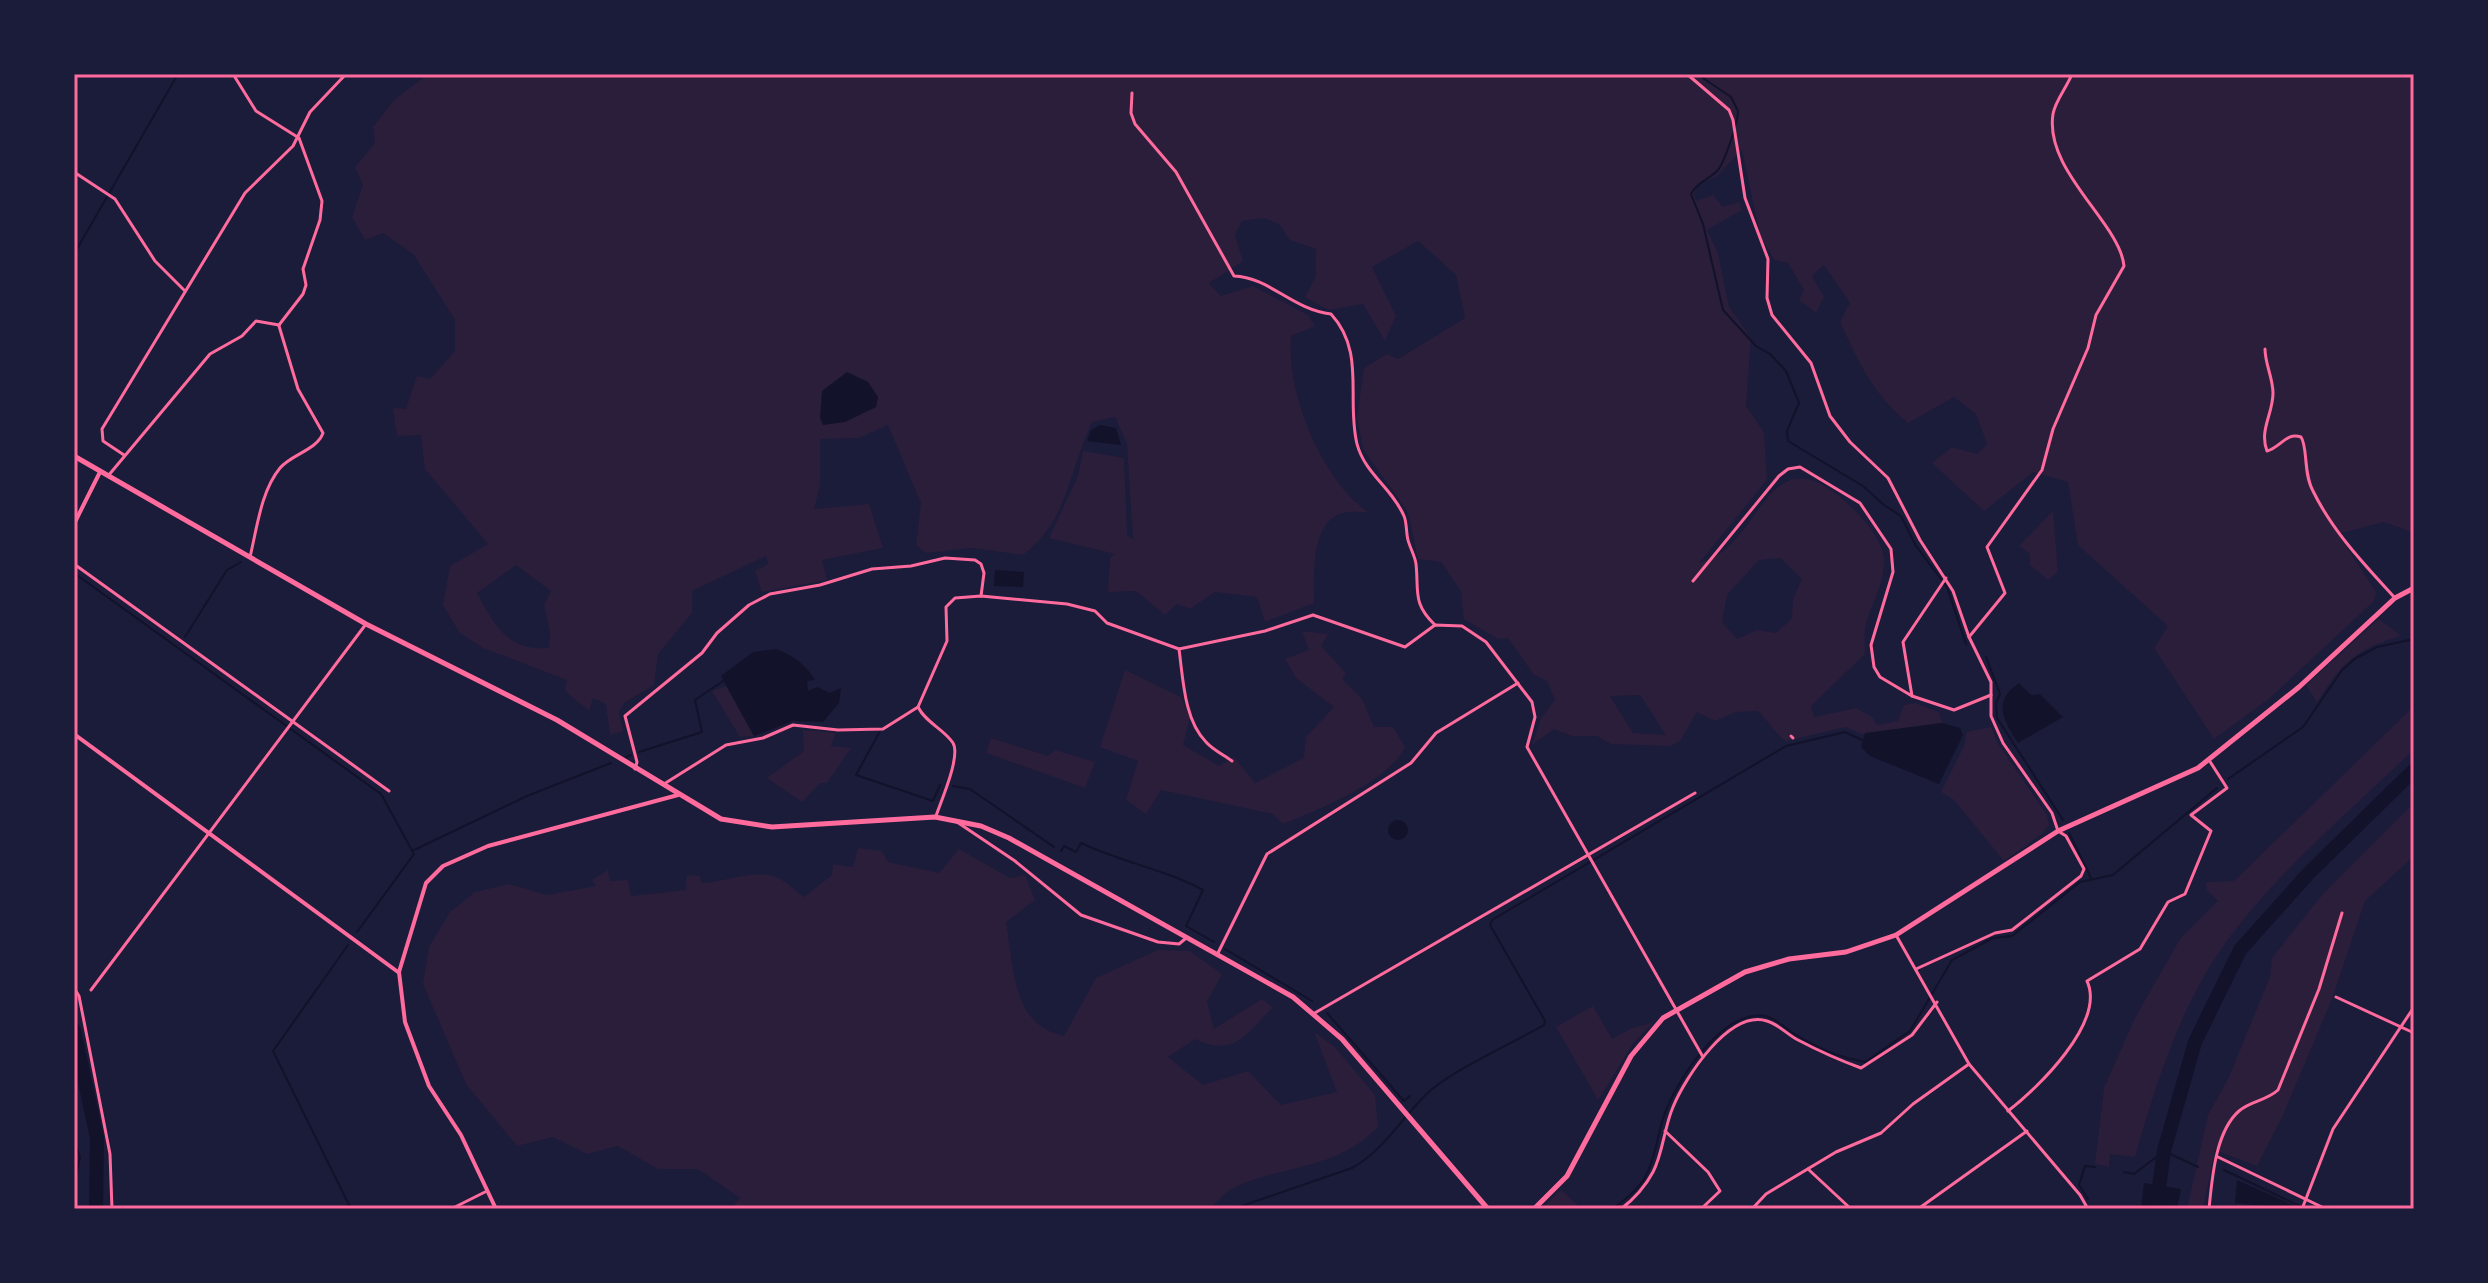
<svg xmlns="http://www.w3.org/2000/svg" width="2488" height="1283" font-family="'Public Sans',sans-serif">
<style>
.green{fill:#2a1e3b;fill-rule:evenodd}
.water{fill:#12122b}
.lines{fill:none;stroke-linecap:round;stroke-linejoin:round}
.stream{stroke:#12122b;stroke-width:2}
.river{stroke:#12122b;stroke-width:14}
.minor{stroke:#ff6b9d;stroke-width:3}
.tertiary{stroke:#ff6b9d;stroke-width:4}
.secondary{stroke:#ff6b9d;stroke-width:5}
.neatline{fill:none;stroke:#ff6b9d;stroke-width:3}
</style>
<rect width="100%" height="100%" fill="#1b1b3a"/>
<g class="green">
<path d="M 428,74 L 2414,74 L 2414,533 L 2384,522 L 2338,534 L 2376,592 L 2374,601 L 2270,698 L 2214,739 L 2154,648 L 2168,626 L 2078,545 L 2068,482 L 2033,472 L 1984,511 L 1932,463 L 1952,447 L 1977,454 L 1987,444 L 1976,414 L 1954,397 L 1908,423 C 1874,396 1858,361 1840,322 L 1850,303 L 1824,265 L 1812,276 L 1824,297 L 1816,313 L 1799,300 L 1804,290 L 1788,263 L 1774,260 L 1760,235 L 1742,150 L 1717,176 L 1699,184 L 1694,193 L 1696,201 L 1713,195 L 1723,207 L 1739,202 L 1742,210 L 1707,230 L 1718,253 L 1729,307 L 1751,338 L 1746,406 L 1764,432 L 1767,480 L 1699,563 C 1764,547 1765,428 1847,503 C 1861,516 1883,539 1884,559 C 1885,588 1869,604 1865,630 C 1864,637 1865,647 1865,654 L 1811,706 L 1814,717 L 1856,708 L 1872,717 L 1877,725 L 1898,721 L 1904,705 L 1915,703 L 1939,712 L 1942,723 L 1862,734 L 1846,727 L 1786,741 C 1776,736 1768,719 1757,711 L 1736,712 L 1715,721 L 1697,712 L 1680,741 L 1670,746 L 1611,744 L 1597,736 L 1572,736 L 1554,729 L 1532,745 L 1541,718 L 1555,700 L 1547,681 L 1534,675 L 1508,638 L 1498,639 L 1464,619 L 1461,591 L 1441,562 L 1418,559 L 1408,512 L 1363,449 L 1357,417 L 1364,368 L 1387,354 L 1398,359 L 1465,318 L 1456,275 L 1418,241 L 1372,267 L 1396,316 L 1385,341 L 1363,304 L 1328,310 L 1305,297 L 1316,276 L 1316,249 L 1290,240 L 1279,224 L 1264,218 L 1242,221 L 1235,235 L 1243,261 L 1209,283 L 1221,296 L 1253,286 L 1308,315 L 1315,326 L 1291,336 C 1286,394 1322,479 1368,512 C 1360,512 1350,511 1343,513 C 1310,521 1314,578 1314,603 L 1265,622 L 1257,597 L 1215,592 L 1190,609 L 1177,604 L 1165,615 L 1136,591 L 1108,592 L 1110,558 L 1115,554 L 1049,538 L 1078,476 L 1083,451 L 1124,458 L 1127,535 L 1133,539 L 1127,444 L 1115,417 L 1092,422 C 1069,470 1069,520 1023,555 L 972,548 L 926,553 L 916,545 L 921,503 L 888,425 L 859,438 L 820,439 L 820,486 L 814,509 L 869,504 L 883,548 L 822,560 L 827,580 L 762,592 L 755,571 L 768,564 L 766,556 L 692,591 L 692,613 L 658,654 L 654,685 L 624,703 L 619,712 L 623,731 L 610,735 L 606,704 L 593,698 L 589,711 L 565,691 L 567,680 L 483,648 L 459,632 L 443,605 L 450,566 L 488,544 L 425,469 L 421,435 L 397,436 L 393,408 L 406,409 L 417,376 L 430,379 L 455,351 L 455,320 L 414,255 L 383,233 L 365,240 L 352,217 L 363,185 L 355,167 L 375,143 L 373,127 L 394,100 ZM 1780,558 L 1802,579 L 1793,599 L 1792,618 L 1776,633 L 1757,630 L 1737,639 L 1722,622 L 1727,595 L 1759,560 ZM 516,565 L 551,591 L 544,605 L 550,633 L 549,648 C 508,651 495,626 477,593 ZM 1640,695 L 1666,735 L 1633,733 L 1610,696 Z"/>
<polygon points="2053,511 2058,572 2048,580 2030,565 2030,554 2019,546"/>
<path d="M 2379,619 L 2401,636 C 2355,649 2342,663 2317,702 L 2306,685 Z"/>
<path d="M 1302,631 L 1328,634 L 1321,646 L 1346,673 L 1342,679 L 1362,699 L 1374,727 L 1393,727 L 1405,747 C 1390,781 1318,810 1283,824 L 1273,814 L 1161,790 L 1146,814 L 1126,800 L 1138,761 L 1100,747 L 1125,670 L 1181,697 L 1190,718 L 1183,745 L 1219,766 L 1234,757 L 1255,783 L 1304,758 L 1306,737 L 1334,707 L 1296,678 L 1285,659 L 1309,650 Z"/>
<polygon points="726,686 754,736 740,737 712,691"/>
<path d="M 2414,706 L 2414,749 C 2350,812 2276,872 2224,945 C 2179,1009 2156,1084 2135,1157 L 2110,1154 L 2109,1167 L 2095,1164 L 2104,1088 L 2136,1016 L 2180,939 L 2218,901 L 2207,890 L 2206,882 L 2234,881 Z"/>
<polygon points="1991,727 1997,742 2047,815 2049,825 2042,834 2004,861 1954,800 1941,792 1965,744 1966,732"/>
<polygon points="803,730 836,733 831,746 851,748 827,783 820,783 802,802 767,778 804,751"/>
<polygon points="991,738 1048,756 1055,750 1095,762 1085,788 986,753"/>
<polygon points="2414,803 2414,856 2365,901 2332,999 2283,1115 2257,1166 2215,1150 2203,1209 2187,1209 2208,1115 2229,1077 2270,977 2272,958 2322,895"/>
<path d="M 858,848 L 882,851 L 888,862 L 939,873 L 959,849 L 1010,878 L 1025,875 L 1035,900 L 1006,922 C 1014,966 1011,1025 1064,1036 L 1096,978 L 1158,950 L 1190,951 L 1222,974 L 1207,1002 L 1214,1029 L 1262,999 L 1273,1007 C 1246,1034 1235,1058 1195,1039 L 1168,1057 L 1203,1085 L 1248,1071 L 1281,1105 L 1337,1092 L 1314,1032 L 1335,1047 L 1375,1095 L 1378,1127 C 1335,1171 1284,1164 1233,1188 C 1225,1192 1217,1202 1210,1209 L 731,1209 L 740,1198 L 698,1169 L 658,1169 L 618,1146 L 587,1154 L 553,1137 L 517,1146 L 466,1084 L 423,984 L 429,947 L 450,912 L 475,892 L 509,884 L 547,895 L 596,886 L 592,880 L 608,870 L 610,881 L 628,880 L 631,896 L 686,890 L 687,875 L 700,876 L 702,883 C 723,882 759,868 778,878 C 787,882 796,891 804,897 L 832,875 L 833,864 L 853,867 Z"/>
<polygon points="1593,1006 1612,1039 1632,1028 1653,1023 1634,1042 1598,1100 1556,1027"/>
<polygon points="1561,1190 1582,1209 1541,1209"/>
</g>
<g class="water">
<polygon points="847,372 868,382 878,397 876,407 845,422 823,425 820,418 822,391"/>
<polygon points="1100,425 1116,428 1121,445 1087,441 1091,430"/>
<polygon points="995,570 1024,572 1023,587 994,586"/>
<path d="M 776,649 C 793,655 805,664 815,680 L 807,681 L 808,691 L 817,687 L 830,693 L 841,688 L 839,703 L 823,722 L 793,721 L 754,736 L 721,676 L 753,652 Z"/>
<path d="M 2019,683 L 2031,695 L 2040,694 L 2063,717 L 2018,743 C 2003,719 1992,702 2019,683 Z"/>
<polygon points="1942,723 1960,728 1963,735 1939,784 1870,756 1861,747 1865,733"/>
<circle cx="1398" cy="830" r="10"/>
<polygon points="2237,1180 2295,1206 2294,1209 2235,1203"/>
<polygon points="2144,1183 2181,1189 2177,1209 2141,1209"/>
</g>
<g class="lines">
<g class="stream">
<path d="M 1697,74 L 1731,97 L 1738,111 C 1738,122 1725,161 1718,170 C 1709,180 1698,181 1691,194 L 1703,224 L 1723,310 L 1756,346 L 1770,354 L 1786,371 L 1799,403 L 1787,431 L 1788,441 L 1863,486 L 1884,505 L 1901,516 L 1916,546 L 1947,587 L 1966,644"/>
<polyline points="74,254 178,74"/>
<polyline points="74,573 381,794 414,854 357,932"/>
<polyline points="185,637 227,570 241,562"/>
<polyline points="1986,657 2000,694 1996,703 1997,718 2063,820"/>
<polyline points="879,733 856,775 933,801 940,785"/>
<polyline points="639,752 702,732 695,700 723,681"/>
<polyline points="626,757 631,755"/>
<polyline points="2228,779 2303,727 2342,670 2356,658 2377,647 2414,639"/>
<polyline points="953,786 970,789 1054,847"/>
<polyline points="2069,833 2091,878"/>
<polyline points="412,851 527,796 611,763"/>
<path d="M 1061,851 L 1064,846 L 1076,852 L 1081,843 C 1121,862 1164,869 1203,890 L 1186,926 L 1214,942"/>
<polyline points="348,945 273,1051 351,1209"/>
<polyline points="1225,949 1312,1001"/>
<polyline points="1327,1013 1404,1101 1410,1096"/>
<polyline points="74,1142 80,1157 74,1187"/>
<polyline points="2224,1170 2306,1209"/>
<polyline points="2124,1172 2134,1174 2164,1151 2198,1167"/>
<polyline points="2088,1199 2079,1185 2085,1166 2095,1167"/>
<path d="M 1233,1209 L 1352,1168 C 1385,1150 1403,1115 1431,1090 C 1459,1067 1511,1044 1544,1025 L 1545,1021 L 1490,925 L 1492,920 L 1786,746 L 1845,732 L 1862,740"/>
<path d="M 1613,1209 C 1624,1200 1637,1191 1644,1179 C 1657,1157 1657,1131 1667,1108 C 1681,1075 1723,1010 1765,1016 C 1776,1018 1786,1029 1796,1035 C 1817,1048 1841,1058 1865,1062 L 1910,1031 L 1952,960 L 1993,938 L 2012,936 L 2080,882 L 2113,875 L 2217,788"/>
</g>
<g class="river">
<polyline points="74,1030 97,1138 96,1209"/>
<polyline points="2156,1209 2164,1151 2195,1042 2240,950 2308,874 2414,770"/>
</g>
<g class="minor">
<polyline points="233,74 256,111 299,138 322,201 320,220 303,269 306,285 303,294 279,325"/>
<polyline points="1687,74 1729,110 1733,120 1745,198 1768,259 1767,298 1772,315 1811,363 1830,416 1850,442 1888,478 1920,540 1953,591 1969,637 1991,682 1991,716 2003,743 2052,813 2058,831 2066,836 2084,869 2081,876 2012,930 1995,933 1916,969"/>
<path d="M 1132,93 L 1131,113 L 1135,124 L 1176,172 L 1234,276 C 1269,277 1293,310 1331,314 C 1366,352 1346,399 1357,444 C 1365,474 1392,488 1404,516 C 1407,523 1406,533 1408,540 C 1410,548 1415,556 1416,564 C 1419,591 1412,603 1435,625"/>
<polyline points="74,172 115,199 155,261 185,291"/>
<path d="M 2265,349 C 2265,364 2273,378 2273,393 C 2273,414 2259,430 2267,451 C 2281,447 2286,432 2301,437 C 2308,447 2303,473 2313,491 C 2333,532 2364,564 2394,597"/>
<polyline points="124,455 103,441 102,429 245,193 293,146 310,112 346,74"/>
<polyline points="108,476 210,354 242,336 256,321 279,325"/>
<path d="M 250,557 C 257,528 261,491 280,468 C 292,454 317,450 323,433 L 298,389 L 279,326"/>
<polyline points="74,564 389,791"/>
<polyline points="1693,581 1779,476 1788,469 1800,467 1860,503 1891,549 1893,572 1871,645 1874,667 1880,677 1912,696 1954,710 1991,695"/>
<path d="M 1969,637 L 2005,593 L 1987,547 L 2042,470 L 2053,429 L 2088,348 L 2096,315 L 2124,266 C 2120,223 2044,171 2053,114 C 2055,101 2067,87 2072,74"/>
<path d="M 1179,649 C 1183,678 1184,720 1206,742 C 1213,750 1224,755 1232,761"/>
<polyline points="1912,696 1903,642 1946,578"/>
<path d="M 918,707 C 926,723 944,729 953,743 C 961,756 941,801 936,816"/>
<polyline points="1791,736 1793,738"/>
<polyline points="635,769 637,762 625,716 702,653 717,633 749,605 770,594 820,585 872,569 911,566 945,558 975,560 981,564 984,573 981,596"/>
<polyline points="664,784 726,745 763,738 793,725 838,730 883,729 918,707 947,641 946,607 955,598 981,596 1067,604 1095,611 1107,623 1179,649 1265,631 1313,615 1405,647 1435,625 1462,626 1486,642 1532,702 1535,717 1527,747 1703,1057"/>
<polyline points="957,822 1015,861 1081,915 1158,942 1179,944 1185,939"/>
<polyline points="1896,935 1969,1064 2080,1195 2088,1209"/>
<polyline points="1217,955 1267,854 1411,763 1436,733 1518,683"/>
<polyline points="74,988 79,996 110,1154 112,1209"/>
<polyline points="91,990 366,624"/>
<polyline points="2336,997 2414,1033"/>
<polyline points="1313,1014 1695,793"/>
<path d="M 2008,1111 C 2038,1088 2106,1022 2087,981 L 2140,949 L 2168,902 L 2185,894 L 2211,831 L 2191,815 L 2227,788 L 2209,760"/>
<polyline points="1665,1131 1708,1172 1720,1191 1701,1209"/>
<polyline points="2218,1157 2326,1209"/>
<polyline points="1808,1169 1851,1209"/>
<polyline points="451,1209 487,1191"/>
<path d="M 1621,1209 C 1634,1199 1645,1187 1653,1172 C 1663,1153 1664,1128 1673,1107 C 1685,1078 1729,1009 1767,1021 C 1778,1024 1788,1035 1798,1040 C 1819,1051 1839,1060 1861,1068 L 1912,1035 L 1937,1002"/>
<polyline points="1752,1209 1766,1194 1836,1152 1881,1133 1913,1104 1969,1064"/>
<polyline points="1918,1209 2027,1131"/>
<path d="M 2209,1209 C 2212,1180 2215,1132 2239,1111 C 2250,1101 2266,1101 2278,1090 L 2319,989 L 2342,913"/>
<polyline points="2302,1209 2333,1129 2414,1007"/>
</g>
<g class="tertiary">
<polyline points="74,524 100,472"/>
<polyline points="74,734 398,972"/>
<polyline points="496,1209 461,1135 429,1086 405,1022 399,972 426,883 443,866 488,846 678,795"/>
</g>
<g class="secondary">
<polyline points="74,456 366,624 557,720 721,819 772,827 935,817 981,826 1009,838 1293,997 1342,1039 1488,1209"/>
<polyline points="1534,1209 1567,1176 1631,1056 1663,1018 1745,972 1789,959 1846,952 1896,935 2058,831 2198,768 2299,687 2395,598 2414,588"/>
</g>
</g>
<rect width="2488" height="1283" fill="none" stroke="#1b1b3a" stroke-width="152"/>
<rect x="76" y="76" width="2336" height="1131" class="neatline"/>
</svg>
